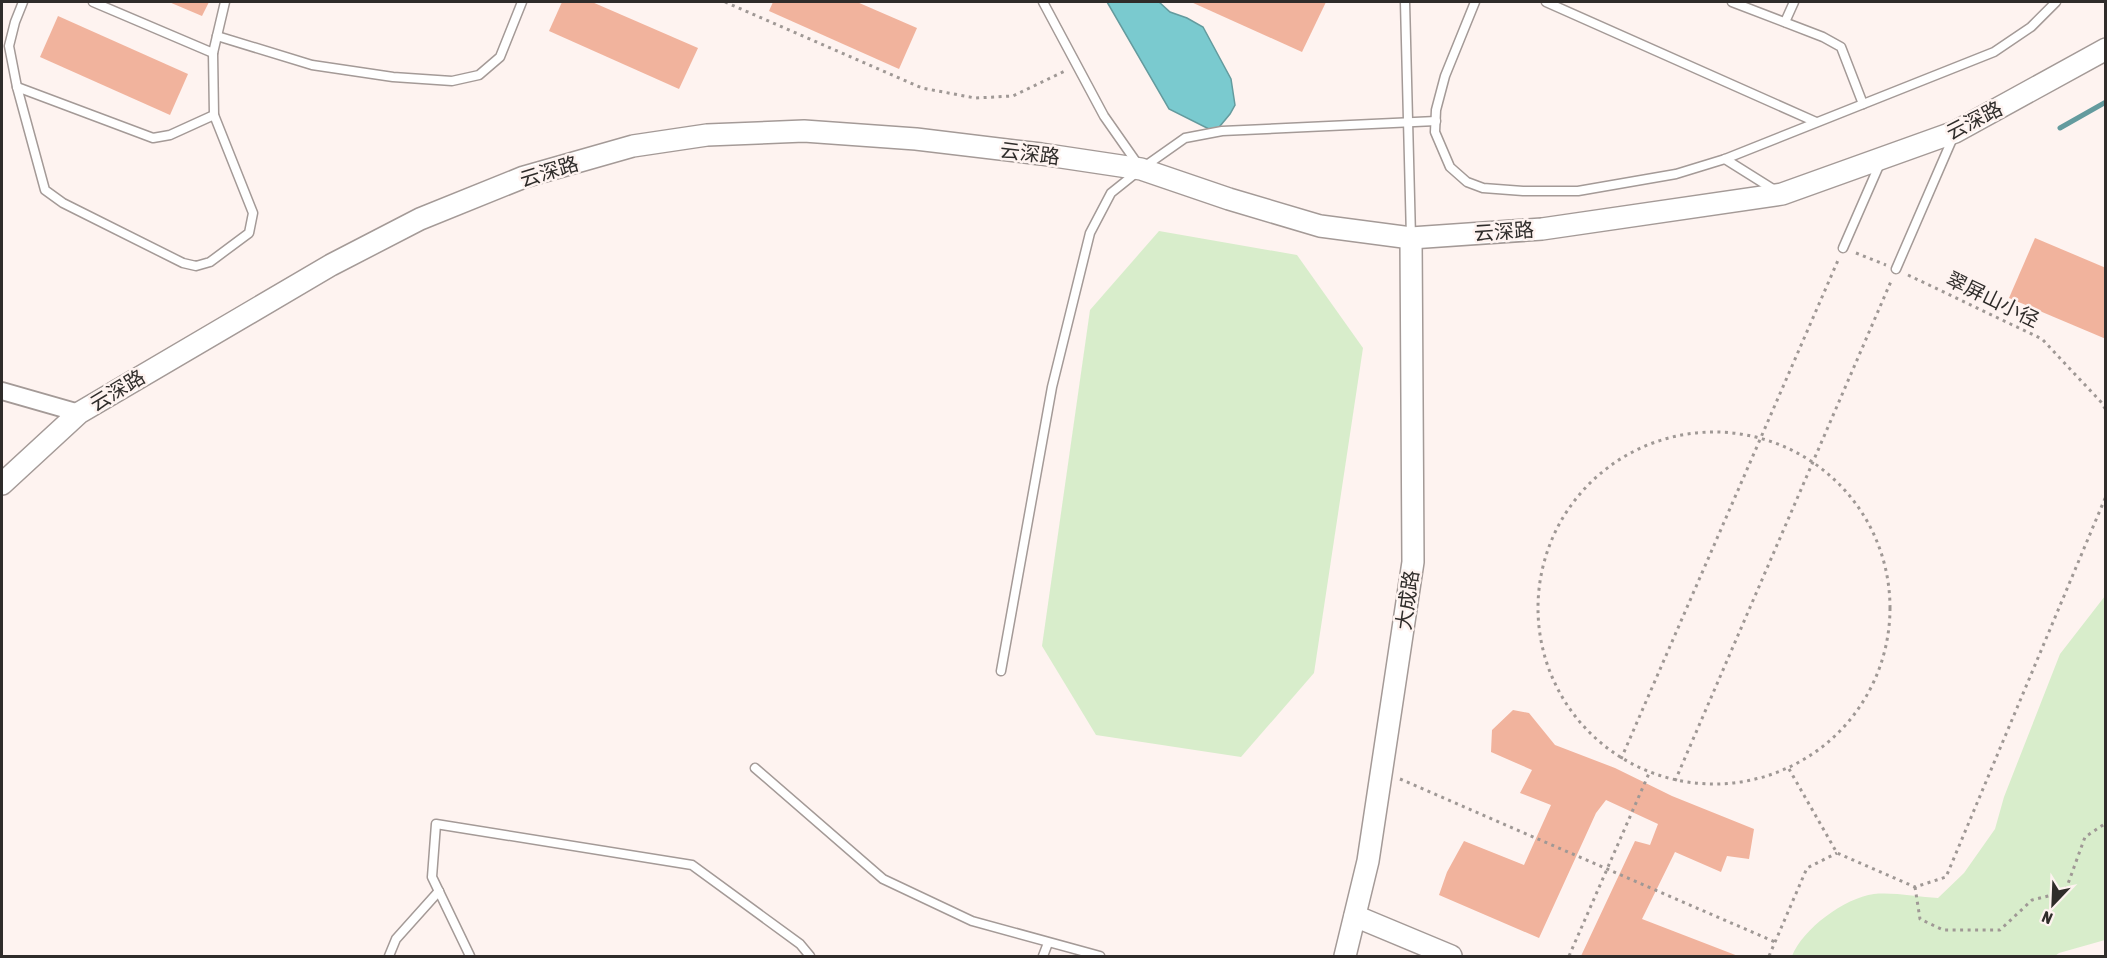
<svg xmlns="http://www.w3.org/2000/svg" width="2107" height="958" font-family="'Asap Condensed','Noto Sans SC',sans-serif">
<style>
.green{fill:#d8edcb}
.water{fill:#7acacf;stroke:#649b9e;stroke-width:1.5}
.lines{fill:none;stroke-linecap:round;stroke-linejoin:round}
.stream{stroke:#649b9e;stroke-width:5}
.building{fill:#f1b39d}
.service-casing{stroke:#a49a97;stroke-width:11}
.minor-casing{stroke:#a49a97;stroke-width:20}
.tertiary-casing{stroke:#a49a97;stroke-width:24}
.path{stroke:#9f9895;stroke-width:3;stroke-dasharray:3 4.5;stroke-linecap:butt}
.service{stroke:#fff;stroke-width:8}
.minor{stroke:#fff;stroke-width:16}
.tertiary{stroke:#fff;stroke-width:21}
.labels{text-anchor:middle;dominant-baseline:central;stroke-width:5;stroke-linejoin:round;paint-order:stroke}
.street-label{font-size:20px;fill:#2f2c2a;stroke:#fef3f0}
</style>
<rect width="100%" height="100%" fill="#fef3f0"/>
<g class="green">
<polygon points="1159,231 1297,255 1363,348 1314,673 1241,757 1096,735 1042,646 1090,310"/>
<path d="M 2105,596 L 2105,940 L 2059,953 L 2055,956 L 1792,956 C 1803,929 1844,898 1874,894 C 1893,892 1919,897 1938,898 L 1964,873 L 1995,829 L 2004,797 L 2060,654 Z"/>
</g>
<polygon class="water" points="1107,2 1159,2 1170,12 1187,18 1203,27 1231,79 1235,105 1230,114 1215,132 1169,109"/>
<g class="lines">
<polyline class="stream" points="2060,128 2106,102"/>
</g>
<g class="building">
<polygon points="169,2 209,2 202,16"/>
<polygon points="562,2 592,2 698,48 679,89 549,31"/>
<polygon points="773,2 857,2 917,28 899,69 769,11"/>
<polygon points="1191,2 1326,2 1302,52"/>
<polygon points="58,16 188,74 170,115 40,57"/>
<polygon points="2035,238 2106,268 2106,339 2009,298"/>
<polygon points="1513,710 1529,713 1555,745 1615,768 1672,796 1754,829 1749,859 1727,856 1721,872 1675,852 1642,919 1738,956 1581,956 1635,841 1650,845 1658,824 1606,800 1596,813 1539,938 1439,895 1447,872 1464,841 1524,865 1551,805 1520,793 1532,770 1491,752 1492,730"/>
</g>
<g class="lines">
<defs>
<g id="service">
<polyline points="23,2 15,22 9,46 17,87 45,190 63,203 183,263 196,266 210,262 249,233 253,213 214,115 213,53 225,2"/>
<polyline points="93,2 213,53"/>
<polyline points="1043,2 1104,116 1139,166"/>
<polyline points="1405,2 1411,238"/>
<polyline points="1475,2 1445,76 1436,110 1435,132 1450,167 1467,182 1483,188 1523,191 1578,191 1676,174 1725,159 1994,52 2031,27 2056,2"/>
<polyline points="1546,2 1816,122"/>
<polyline points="1732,2 1823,37 1841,47 1863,104"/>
<polyline points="1785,22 1794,2"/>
<polyline points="217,36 312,65 393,77 452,81 479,75 500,57 522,2"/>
<polyline points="17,87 153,138 170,135 214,115"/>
<polyline points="1725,159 1776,191"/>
<polyline points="1843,248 1881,161"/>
<polyline points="1896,269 1954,135"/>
<polyline points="1001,671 1052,387 1090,233 1111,193 1141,169 1185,138 1222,131 1436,121"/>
<polyline points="755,768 883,879 972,921 1100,956"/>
<polyline points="389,956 396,939 439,891"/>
<polyline points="470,956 432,877 436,824 692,865 800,944 810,956"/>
<polyline points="1043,956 1048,943"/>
</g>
<polyline id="minor" points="2,391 79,413"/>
<g id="tertiary">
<polyline points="2,484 79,413 331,265 420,219 524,177 633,146 707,135 804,131 916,139 1041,154 1141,169 1229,199 1320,226 1411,238 1542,229 1782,194 1955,132 2106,49"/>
<polyline points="1355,916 1451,956"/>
<polyline points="1345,956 1368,861 1413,562 1411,238"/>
</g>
</defs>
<use href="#service" class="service-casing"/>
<use href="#minor" class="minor-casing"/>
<use href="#tertiary" class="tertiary-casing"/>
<g class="path">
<polyline points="725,2 922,88 975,98 1013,96 1065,71"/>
<polyline points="1856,253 1886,265"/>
<polyline points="1908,275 2042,339 2101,402 2106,410"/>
<circle cx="1714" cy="608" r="176"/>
<polyline points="1621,759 1839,258"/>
<polyline points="1789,769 1837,853 1915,887 1946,877 2106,496"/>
<polyline points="1400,779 1775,942"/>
<polyline points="1675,781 1892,279"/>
<polyline points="1915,887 1920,919 1943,930 2000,930 2032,900 2065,892 2085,837 2106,823"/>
<polyline points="1569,956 1650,771"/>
<polyline points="1769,956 1807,868 1837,853"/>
</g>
<use href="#service" class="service"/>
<use href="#minor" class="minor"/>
<use href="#tertiary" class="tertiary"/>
</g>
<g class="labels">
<g class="street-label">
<text transform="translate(1974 120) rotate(-27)">云深路</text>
<text transform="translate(1030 153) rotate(7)">云深路</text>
<text transform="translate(549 171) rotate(-17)">云深路</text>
<text transform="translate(1504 231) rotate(-4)">云深路</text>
<text transform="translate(1993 299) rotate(26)">翠屏山小径</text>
<text transform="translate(117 390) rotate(-31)">云深路</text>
<text transform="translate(1407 600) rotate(-82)">大成路</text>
</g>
</g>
<rect width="2107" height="958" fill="none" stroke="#2f2c2a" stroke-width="6"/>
<g transform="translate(2053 904) rotate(203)" stroke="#fef3f0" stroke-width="4.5" paint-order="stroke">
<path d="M0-4.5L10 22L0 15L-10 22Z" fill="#2f2c2a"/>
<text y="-9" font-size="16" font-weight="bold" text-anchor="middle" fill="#2f2c2a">N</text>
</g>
</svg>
